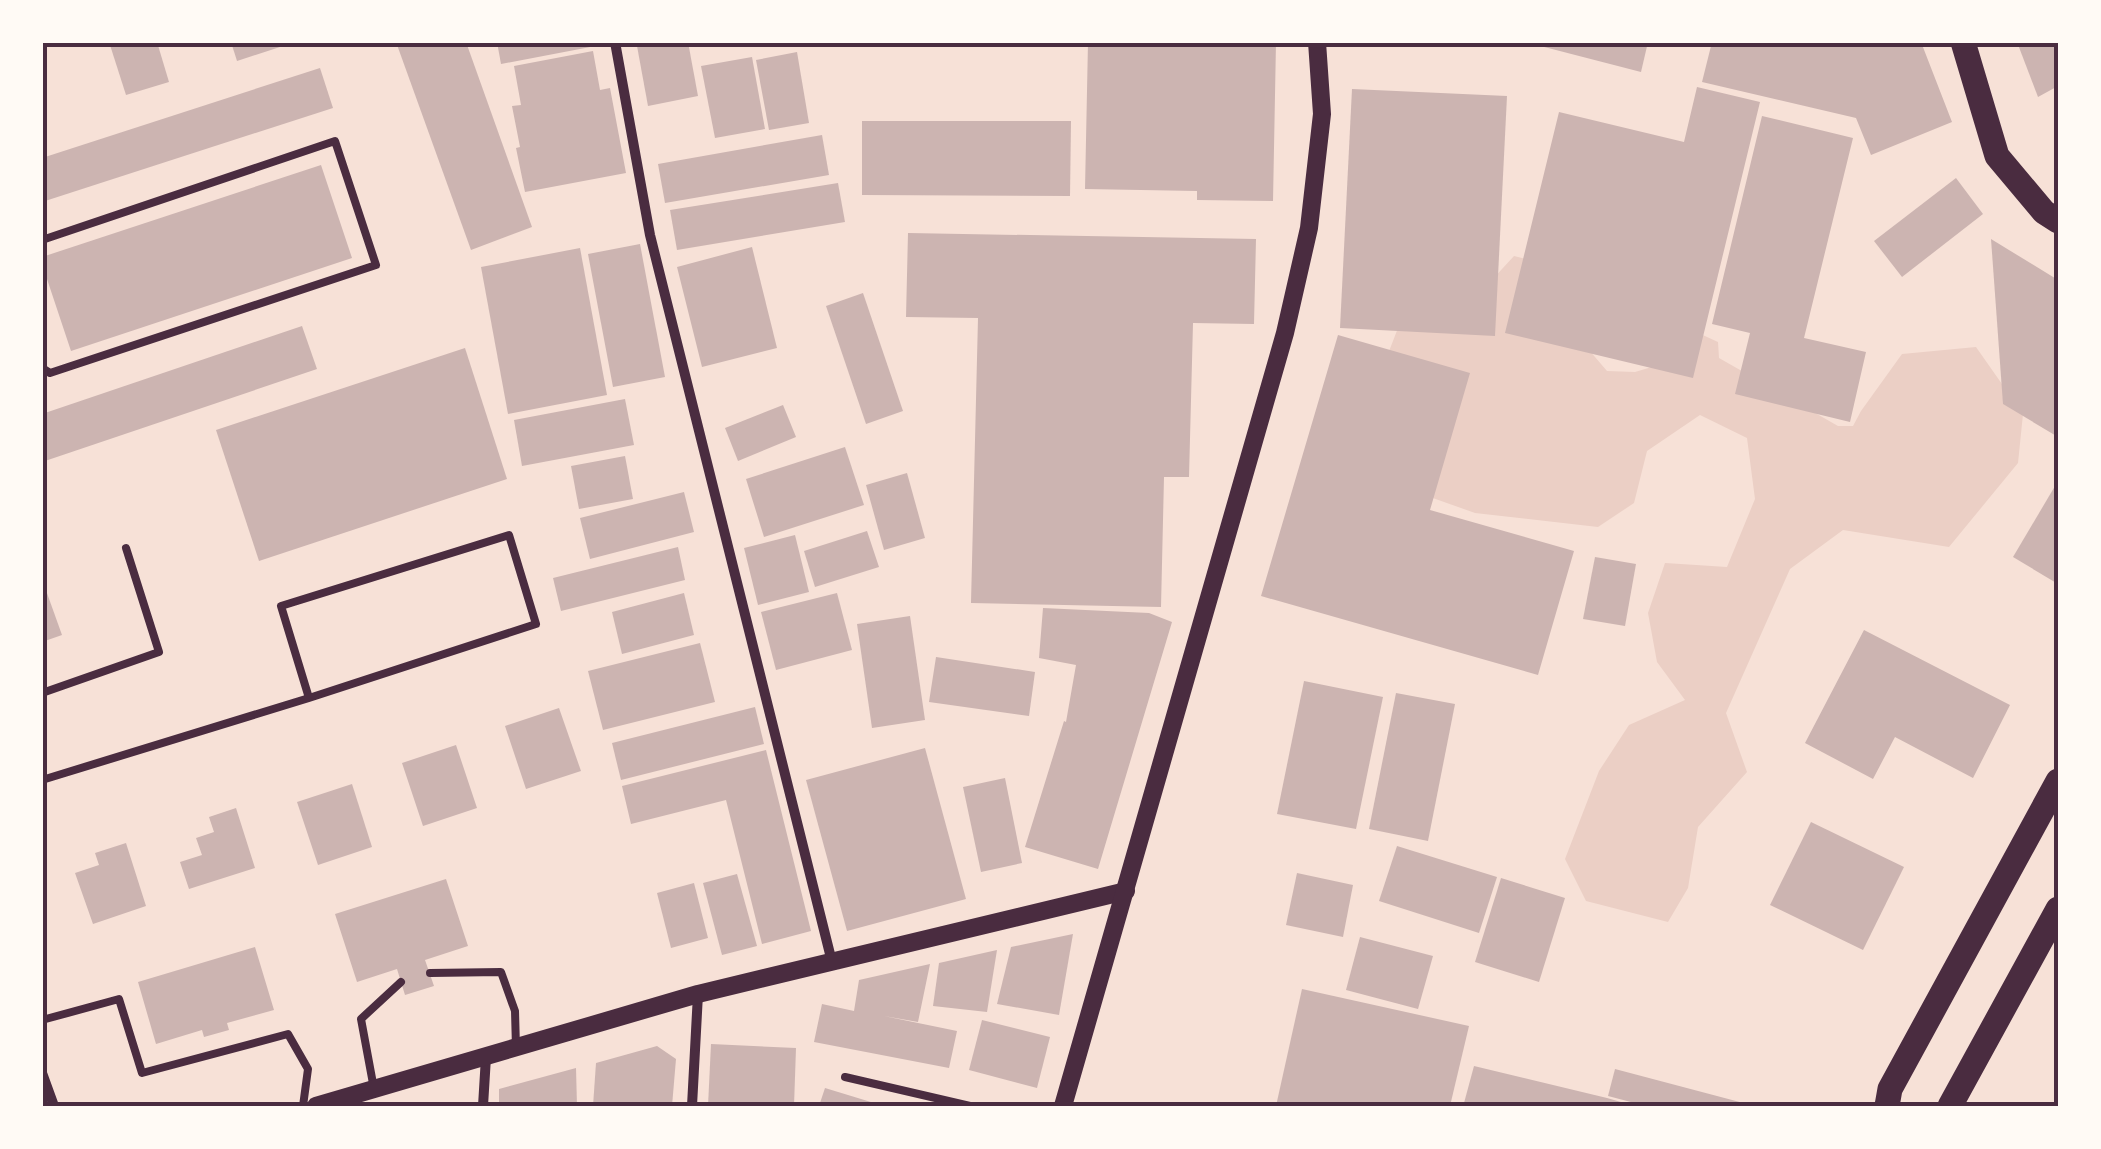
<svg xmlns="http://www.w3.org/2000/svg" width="2101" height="1149" font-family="Inter,sans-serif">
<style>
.green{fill:#ebcfc5}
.building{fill:#ccb4b1}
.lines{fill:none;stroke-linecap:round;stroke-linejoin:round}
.service{stroke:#4a2c40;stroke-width:8}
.minor{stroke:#4a2c40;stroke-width:10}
.tertiary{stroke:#4a2c40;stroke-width:18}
.primary{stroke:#4a2c40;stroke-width:25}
.neatline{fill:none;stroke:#4a2c40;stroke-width:4}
</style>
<rect width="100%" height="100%" fill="#f7e1d7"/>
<polygon class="green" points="1514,256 1564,269 1571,329 1607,371 1635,372 1675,360 1694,331 1718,342 1719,358 1838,426 1853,426 1861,411 1902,354 1976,347 2023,414 2018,463 1949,547 1843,530 1790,569 1726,713 1747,772 1698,827 1688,888 1668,922 1586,901 1565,859 1599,771 1629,725 1685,700 1657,662 1648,613 1665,563 1727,567 1755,499 1747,438 1700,415 1647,451 1634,503 1598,527 1475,513 1430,497 1381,372 1403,315 1490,282"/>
<g class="building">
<polygon points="118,42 157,42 169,82 126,95 110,45"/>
<polygon points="231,42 279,42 280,47 237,61"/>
<polygon points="396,42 466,42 532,227 471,250"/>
<polygon points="497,42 606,42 606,44 501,64"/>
<polygon points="656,42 688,42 698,96 648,106 637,46"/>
<polygon points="1088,42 1276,42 1273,201 1197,200 1197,191 1085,189"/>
<polygon points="1525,42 1648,42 1641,72"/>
<polygon points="1712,42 1921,42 1952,122 1871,155 1856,118 1702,82"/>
<polygon points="2017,42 2058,42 2058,86 2038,97"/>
<polygon points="593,51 600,90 610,88 626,173 525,192 516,148 520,147 512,106 521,105 514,66"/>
<polygon points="797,52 809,123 769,130 756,60"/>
<polygon points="752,57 765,129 715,138 701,66"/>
<polygon points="320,68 333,108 42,202 42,158"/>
<polygon points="1697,87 1760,102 1693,378 1505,333 1559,112 1684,142"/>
<polygon points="1352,89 1507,96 1495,336 1340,328"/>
<polygon points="1762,116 1853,138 1804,338 1866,352 1850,422 1735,394 1750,333 1712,324"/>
<polygon points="862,121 1071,121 1070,196 862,195"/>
<polygon points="822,135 829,175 665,203 658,164"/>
<polygon points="321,165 352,258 71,351 42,264 42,257"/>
<polygon points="1956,178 1983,214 1902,277 1874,241"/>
<polygon points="838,183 845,222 677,250 670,210"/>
<polygon points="908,233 1256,239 1254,324 1193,323 1189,477 1164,477 1161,607 971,603 978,318 906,317"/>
<polygon points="1991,239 2058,280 2058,437 2003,404"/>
<polygon points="640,244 665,377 613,387 588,254"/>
<polygon points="752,247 777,348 702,367 677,267"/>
<polygon points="580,248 607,395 508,414 481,267"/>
<polygon points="863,293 903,411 866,424 826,306"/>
<polygon points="302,326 317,369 42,462 42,414"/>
<polygon points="1338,335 1470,373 1430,510 1574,551 1538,675 1261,596"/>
<polygon points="465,348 507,479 259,561 216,430"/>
<polygon points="625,399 634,445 522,466 514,420"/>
<polygon points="783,405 796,437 738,461 725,428"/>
<polygon points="845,447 864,505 764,537 746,479"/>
<polygon points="625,456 633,499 579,509 571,466"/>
<polygon points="907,473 925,538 884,550 866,485"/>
<polygon points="2058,481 2058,584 2013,557"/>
<polygon points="684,492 694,532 590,559 580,518"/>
<polygon points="867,531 879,567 815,587 804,551"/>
<polygon points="795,535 809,592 758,605 744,548"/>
<polygon points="678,547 685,580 561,611 553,578"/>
<polygon points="1595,557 1636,564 1625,626 1583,619"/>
<polygon points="43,582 62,635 42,642 42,583"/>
<polygon points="684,593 694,635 622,654 612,612"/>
<polygon points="837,593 852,650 776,670 761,612"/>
<polygon points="1043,608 1149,613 1172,622 1098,869 1025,847 1064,721 1066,722 1076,665 1039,658"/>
<polygon points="910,616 925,720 872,728 857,624"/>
<polygon points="1864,630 2010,705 1973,778 1895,737 1873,779 1805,743"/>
<polygon points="700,643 715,702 603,730 588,671"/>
<polygon points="936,657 1035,672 1029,716 929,702"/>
<polygon points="1304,681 1383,697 1356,829 1277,814"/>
<polygon points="1396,693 1455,704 1428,841 1369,829"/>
<polygon points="755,707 764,744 621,780 612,743"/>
<polygon points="559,708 581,771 526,789 505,726"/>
<polygon points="456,745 477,808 423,826 402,763"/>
<polygon points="925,748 966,899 847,931 806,780"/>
<polygon points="766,750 811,931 762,944 726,800 631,824 622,786"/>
<polygon points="1005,778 1022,863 981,872 963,787"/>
<polygon points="352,784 372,847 318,865 297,802"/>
<polygon points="236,808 255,868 189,889 180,862 202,855 196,838 214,832 209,817"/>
<polygon points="1811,822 1904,867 1863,950 1770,905"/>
<polygon points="126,843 146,906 93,924 75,873 99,865 95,853"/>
<polygon points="1397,846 1497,877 1479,933 1379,901"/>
<polygon points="1297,873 1353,885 1343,937 1286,925"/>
<polygon points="737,874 757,946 722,955 703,883"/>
<polygon points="1501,878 1565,898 1539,982 1475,962"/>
<polygon points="446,879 468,946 425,960 434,986 405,995 397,969 357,982 335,914"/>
<polygon points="694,883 708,938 671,948 657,893"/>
<polygon points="1073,934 1059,1015 997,1004 1011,947"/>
<polygon points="1360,937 1433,956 1418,1009 1346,990"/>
<polygon points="255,947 274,1010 227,1023 229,1030 204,1037 202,1030 156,1044 138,982"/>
<polygon points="997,950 987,1012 933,1006 939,963"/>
<polygon points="930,964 918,1022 884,1016 957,1031 949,1068 814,1042 822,1004 854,1011 859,980"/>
<polygon points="1302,989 1469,1026 1450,1106 1276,1106"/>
<polygon points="982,1020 1050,1037 1037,1088 969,1070"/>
<polygon points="711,1044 796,1048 794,1106 708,1106"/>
<polygon points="657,1046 676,1059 672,1106 593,1106 596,1063"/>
<polygon points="1474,1066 1607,1098 1635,1106 1477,1106 1464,1103"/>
<polygon points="576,1068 577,1106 499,1106 499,1089"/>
<polygon points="1615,1069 1751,1105 1751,1106 1646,1106 1608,1096"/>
<polygon points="825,1088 884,1106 819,1106"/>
</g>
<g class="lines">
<g class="service">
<polyline points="42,240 335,141 376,265 50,373 42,368"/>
<polyline points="42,693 159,652 126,548"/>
<polyline points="42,780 309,698 536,624 509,535 281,606 309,698"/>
<polyline points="430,973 501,972 515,1011 516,1048"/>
<polyline points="42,1020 119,999 142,1073 288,1034 308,1069 303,1106"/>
<polyline points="845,1077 970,1106"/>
<polyline points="374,1089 361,1019 401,982"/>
</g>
<g class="minor">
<polyline points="615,42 650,235 832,962"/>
<polyline points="42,1073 54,1106"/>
<polyline points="483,1106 486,1057"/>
<polyline points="692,1106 698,994"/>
</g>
<g class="tertiary">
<polyline points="316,1106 698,994 1126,891"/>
<polyline points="1063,1106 1285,333 1309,228 1322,114 1317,42"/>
</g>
<g class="primary">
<polyline points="1963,42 1997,156 2044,212 2058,221"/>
<polyline points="1887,1106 1890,1089 2058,781"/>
<polyline points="1950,1106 2058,909"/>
</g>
</g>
<rect width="2101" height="1149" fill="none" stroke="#fffaf5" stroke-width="90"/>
<rect x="45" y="45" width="2011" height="1059" class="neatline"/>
</svg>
